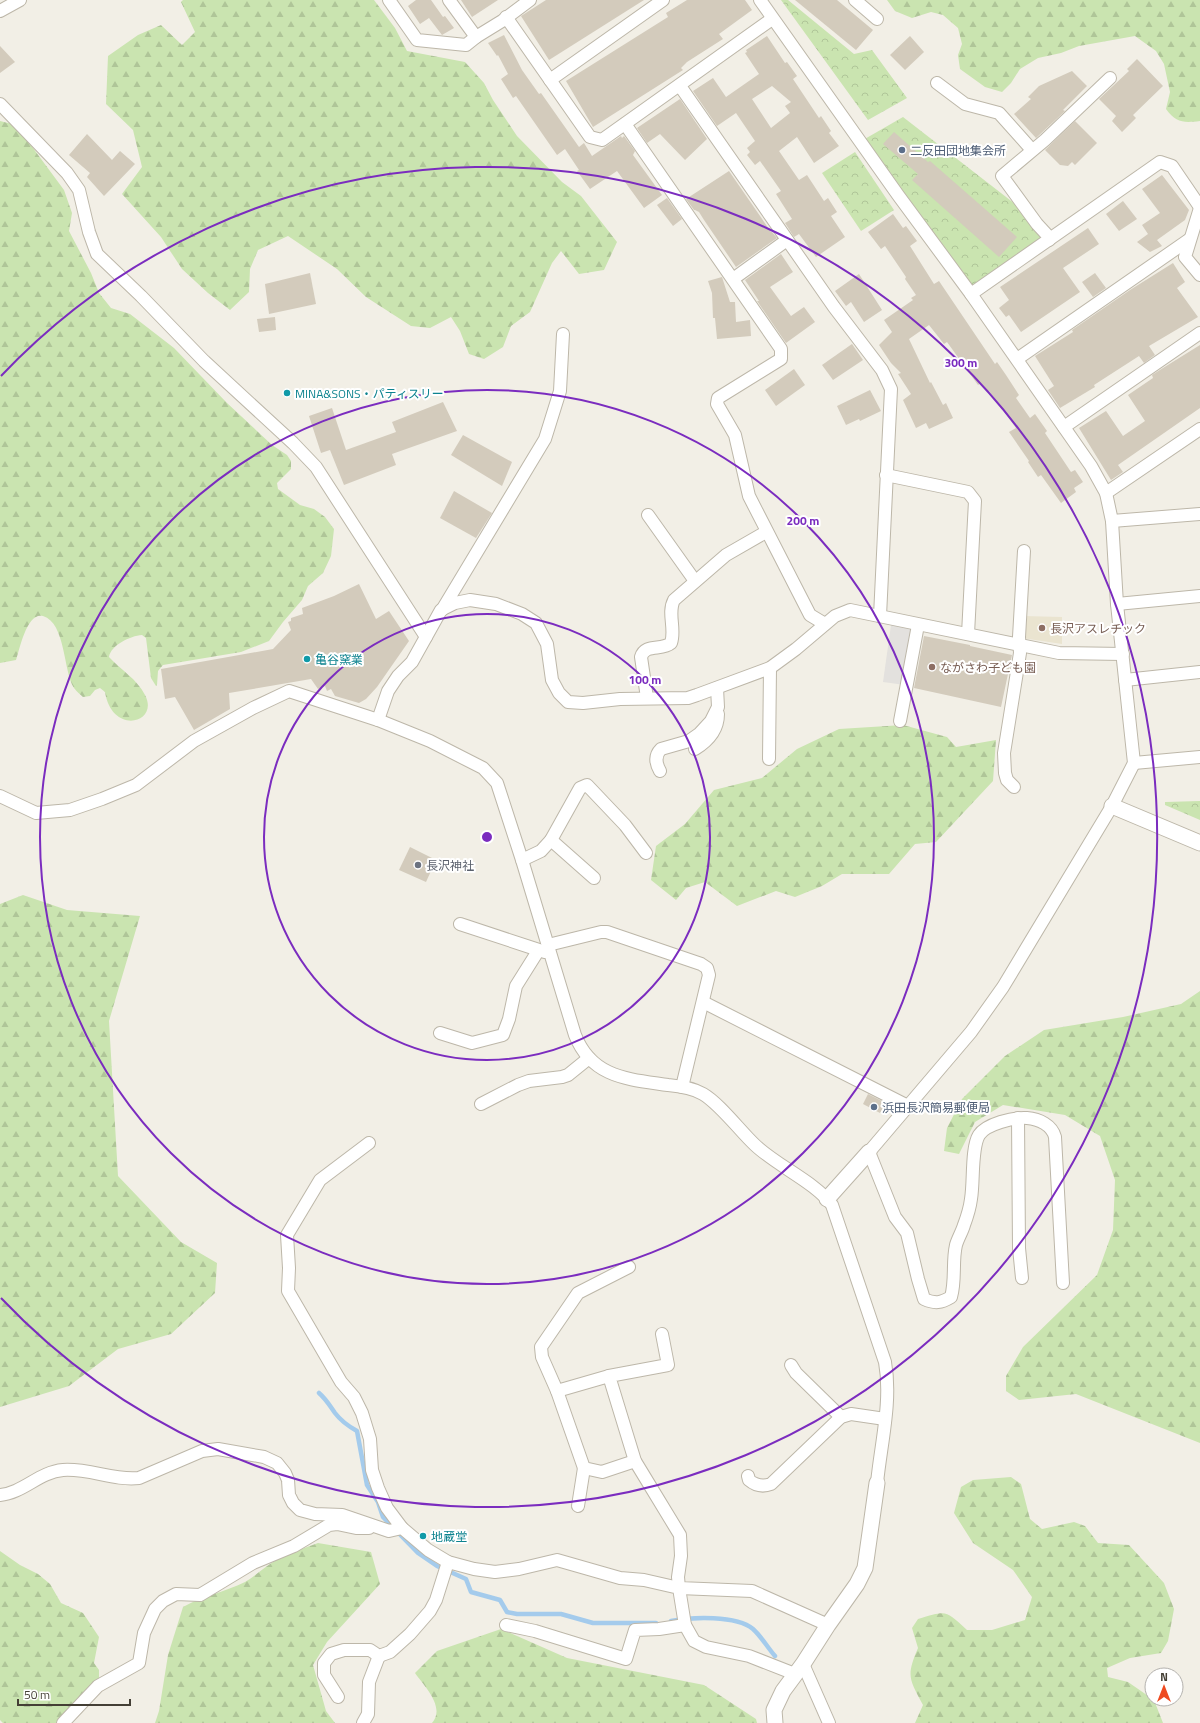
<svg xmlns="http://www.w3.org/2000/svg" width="1200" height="1723" font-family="'Titillium Web','Noto Sans JP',sans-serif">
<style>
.education{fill:#eae4d0}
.forest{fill:url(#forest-firs)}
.park{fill:url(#park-crowns)}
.parking{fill:#e3e1de}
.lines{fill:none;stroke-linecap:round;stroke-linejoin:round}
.stream{stroke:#a4cbec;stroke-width:4.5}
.building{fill:#d3cbbc;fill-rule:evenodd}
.minor-casing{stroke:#bdb7a9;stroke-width:14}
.tertiary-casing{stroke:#bdb7a9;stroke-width:17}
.minor{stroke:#fff;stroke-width:12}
.tertiary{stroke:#fff;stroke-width:15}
.ring{fill:none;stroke:#7b2cbf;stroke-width:2}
.service-dot{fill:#5c6f8a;stroke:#fff;stroke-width:1.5}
.culture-dot{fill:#0f9aa8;stroke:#fff;stroke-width:1.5}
.education-dot{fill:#8d6e63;stroke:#fff;stroke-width:1.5}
.worship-dot{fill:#6b7280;stroke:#fff;stroke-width:1.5}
.labels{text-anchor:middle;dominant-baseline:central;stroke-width:4;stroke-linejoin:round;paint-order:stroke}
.service-label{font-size:12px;fill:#4e5e75;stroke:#fff;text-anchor:start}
.culture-label{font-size:12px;fill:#0d838f;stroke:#fff;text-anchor:start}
.education-label{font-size:12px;fill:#785e54;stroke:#fff;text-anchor:start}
.worship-label{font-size:12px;fill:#5b616d;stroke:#fff;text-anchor:start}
.centre{fill:#7b2cbf;stroke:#fff;stroke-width:2}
.ring-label{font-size:12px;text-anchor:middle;font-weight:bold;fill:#7b2cbf;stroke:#fff;stroke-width:4;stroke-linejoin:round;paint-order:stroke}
</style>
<defs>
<pattern id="forest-firs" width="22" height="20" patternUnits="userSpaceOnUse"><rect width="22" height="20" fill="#cae4b0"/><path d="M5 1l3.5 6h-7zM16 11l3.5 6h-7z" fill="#afc598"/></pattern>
<pattern id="park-crowns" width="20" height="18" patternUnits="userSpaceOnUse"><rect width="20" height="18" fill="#cae4b0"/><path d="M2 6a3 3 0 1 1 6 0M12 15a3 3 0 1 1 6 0" fill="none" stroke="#afc598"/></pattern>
</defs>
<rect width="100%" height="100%" fill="#f2efe6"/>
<polygon class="education" points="1023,616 1062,617 1062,644 1022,638"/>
<g class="forest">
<polygon points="183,0 374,0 395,28 407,51 465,62 484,83 493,100 517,136 562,182 581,196 617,242 604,270 579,274 561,251 552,263 530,312 511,326 503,347 484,359 469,354 460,331 451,317 430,328 411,326 366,297 337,269 288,236 258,250 250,269 249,292 230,310 208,293 182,269 161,237 122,194 142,167 133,130 106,104 108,56 138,35 161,25 182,45 195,32 181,2"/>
<path d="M 887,0 L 1200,0 L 1200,121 C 1184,123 1176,123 1166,109 L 1170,92 L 1164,64 L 1156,51 L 1135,36 L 1079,46 L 1061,53 L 1038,58 L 1020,69 L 1011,83 L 1002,92 L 985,87 L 960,69 L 958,55 L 962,44 L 958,28 L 943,15 L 931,12 L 912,18 L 895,11 Z"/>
<path d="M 0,121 L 16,125 L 64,190 L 72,213 L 69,231 L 91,273 L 99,293 L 111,308 L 130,314 L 174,348 L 227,403 L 272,445 L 287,455 L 291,461 L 291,469 L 277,483 L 278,489 L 300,505 L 314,509 L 325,517 L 334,529 L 331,556 L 323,573 L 308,586 L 302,600 L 283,622 L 269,641 L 241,652 L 163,665 L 158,671 L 157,685 L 156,686 L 151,678 L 146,638 L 142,635 C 130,636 111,645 109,657 C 121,670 137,679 145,695 C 160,723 112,736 105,692 L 100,688 L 95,690 L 90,696 L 83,697 C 80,694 77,692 74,688 C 63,671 66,623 43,616 C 27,612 20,648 16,660 L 0,663 Z"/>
<polygon points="903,725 947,737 956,747 996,740 993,781 936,842 915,844 889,874 842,874 822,886 795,897 776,891 737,906 705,882 686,888 676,900 651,880 656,846 685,824 714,790 762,778 797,749 839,729"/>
<polygon points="23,895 67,910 140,916 109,1021 118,1176 181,1242 217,1263 215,1293 171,1334 118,1349 69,1386 0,1407 0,904"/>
<polygon points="1200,991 1200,1443 1076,1394 1019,1400 1006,1391 1006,1376 1023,1347 1097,1275 1113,1230 1115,1180 1100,1136 1065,1115 1003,1105 975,1122 959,1154 944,1151 947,1128 962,1099 1005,1056 1044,1030 1123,1017 1181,1004"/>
<path d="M 1011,1477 L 1021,1484 L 1030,1519 L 1042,1529 L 1074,1522 L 1085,1526 L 1098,1543 L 1129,1545 L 1164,1583 L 1174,1609 L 1168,1641 L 1161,1653 L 1130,1658 L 1107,1668 L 1108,1677 L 1128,1682 L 1154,1700 L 1163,1723 L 915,1723 L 923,1705 C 909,1679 906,1676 918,1648 L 912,1628 L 918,1619 C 948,1610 945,1610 967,1630 L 992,1630 L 1025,1620 L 1032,1597 L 1013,1570 L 973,1543 L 954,1513 L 961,1487 L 973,1480 Z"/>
<path d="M 318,1543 L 371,1552 L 380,1584 L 327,1642 L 313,1665 L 326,1711 L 335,1723 L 155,1723 L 159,1711 L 168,1655 L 183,1607 C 202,1596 225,1592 245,1582 C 254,1577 262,1569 270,1564 C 284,1554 302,1549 318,1543 Z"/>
<polygon points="0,1551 20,1565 38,1574 50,1584 61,1603 83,1613 99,1637 94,1663 99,1670 99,1680 79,1697 59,1723 3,1723 0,1720"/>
<path d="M 501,1629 L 567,1658 L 704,1685 L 756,1719 L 757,1723 L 432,1723 C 446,1707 424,1686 415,1673 L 437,1651 Z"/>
</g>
<g class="park">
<polygon points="781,0 788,0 854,54 872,50 907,98 868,120"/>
<polygon points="903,117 1024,211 1047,238 971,287 863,140"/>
<polygon points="855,152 894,210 861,231 822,173"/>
<polygon points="1200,801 1200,820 1165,805 1165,802"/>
</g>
<polygon class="parking" points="891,625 914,628 905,685 883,682"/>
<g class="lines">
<g class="stream">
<path d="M 319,1393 C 326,1399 330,1406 335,1413 C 341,1421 348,1426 357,1431 L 367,1485 L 378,1502 L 383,1517 L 418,1553 L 437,1566 L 466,1579 L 471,1592 L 500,1600 L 507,1612 L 517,1614 L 561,1614 L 593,1623 L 656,1623"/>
<path d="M 671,1621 C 692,1617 736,1615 753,1629 C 761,1636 768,1648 775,1656"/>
</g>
</g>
<g class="building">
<polygon points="416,0 431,0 443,17 445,16 454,28 442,35 429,18 420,24 408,6"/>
<polygon points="461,0 498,0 472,17"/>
<polygon points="546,0 644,0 549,60 521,16"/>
<polygon points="687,0 745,0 752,10 719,34 723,39 687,62 681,68 683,70 593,127 566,81 668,17 666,13"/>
<polygon points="795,0 837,0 873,30 856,50"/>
<polygon points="504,35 522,70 539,94 541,93 579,147 584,143 592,156 621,136 622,138 624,136 635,151 633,155 662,195 644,208 617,171 590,189 577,171 579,170 565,149 557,155 516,96 513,98 501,79 508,74 498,55 497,56 488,43"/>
<path d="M 767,36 L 785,63 L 787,62 L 797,76 L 793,79 L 819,118 L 821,116 L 831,131 L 829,133 L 839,146 L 814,163 L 797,137 L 779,151 L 799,180 L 807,175 L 824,201 L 828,198 L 837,212 L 831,216 L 845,237 L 816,257 L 799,234 L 794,237 L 785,223 L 792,219 L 776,194 L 781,191 L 760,161 L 755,165 L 747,155 L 750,152 L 747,148 L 755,141 L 736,113 L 717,126 L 693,91 L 713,78 L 726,97 L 759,74 L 745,53 L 747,52 L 746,50 ZM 772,86 L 791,102 L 785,106 L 790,113 L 771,128 L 752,99 Z"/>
<polygon points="910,36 924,52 905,70 890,55"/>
<polygon points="0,46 15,62 0,73"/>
<polygon points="1137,59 1163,86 1133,115 1136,118 1122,132 1112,121 1116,116 1099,99 1129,71 1127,69"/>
<polygon points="1072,71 1087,86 1063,110 1065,111 1036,138 1014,114 1031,99 1028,97 1039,86"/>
<polygon points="680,99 707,139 685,160 660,134 647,143 637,128"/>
<polygon points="1075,121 1097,143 1075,165 1072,162 1068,166 1060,165 1045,150"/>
<polygon points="894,132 928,162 930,161 1017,237 999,257 912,180 918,174 883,144"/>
<polygon points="87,134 112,160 120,151 135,164 104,196 87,177 90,173 69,155"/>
<polygon points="729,171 771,232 772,232 777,238 736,267 704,220 699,212 695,210 694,210 686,199"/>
<polygon points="1162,175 1189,210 1185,220 1157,240 1162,246 1150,252 1137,242 1148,234 1142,225 1160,213 1142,189"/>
<polygon points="667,198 682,219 673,226 657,205"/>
<polygon points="1123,201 1137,219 1119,231 1106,214"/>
<polygon points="893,214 903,228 906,226 917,241 910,246 934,284 939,281 995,364 997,362 1006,375 1019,395 1016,398 1030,418 1035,414 1047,431 1045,433 1071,472 1075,470 1083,482 1074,488 1076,492 1061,503 1041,475 1038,477 1028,462 1029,461 1009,432 1016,428 989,391 988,392 981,383 978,385 947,342 944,344 929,325 909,339 930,383 931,382 943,405 946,403 953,418 929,429 926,423 916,428 903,400 911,394 898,374 901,373 891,363 879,345 892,332 884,320 913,300 911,298 916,295 905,279 906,277 885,246 881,249 868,232"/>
<polygon points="1088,228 1099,244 1063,268 1080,292 1021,332 1009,315 1006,317 999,308 1009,300 1000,287"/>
<polygon points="781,254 793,272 770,287 791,316 804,307 815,322 786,343 757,301 759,301 745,280"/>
<polygon points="1173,263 1185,282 1177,288 1198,317 1149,346 1155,355 1144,363 1139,356 1094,385 1095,387 1060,408 1048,390 1054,386 1035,356 1073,332 1072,330 1130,290"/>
<polygon points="310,273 316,304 269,314 265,284"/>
<polygon points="1095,273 1106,288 1093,297 1082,282"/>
<polygon points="859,274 882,310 864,322 851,302 846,306 835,291"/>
<polygon points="722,277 730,302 735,302 736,322 750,320 751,336 717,339 715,318 713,318 712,293 708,281"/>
<polygon points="275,317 276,330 259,332 257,319"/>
<polygon points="852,344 863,360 833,380 822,365"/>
<polygon points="1200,345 1200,408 1118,465 1123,472 1111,480 1079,428 1106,411 1123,436 1145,421 1128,395 1153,378 1152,375 1163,368"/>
<polygon points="794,369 805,385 776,406 765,390"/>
<polygon points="870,390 881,411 860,421 859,419 846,425 837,406"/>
<polygon points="443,402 457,431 392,454 396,465 344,485 330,450 321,453 309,416 332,408 346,450 396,432 392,422"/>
<polygon points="463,435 512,462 502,486 451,455"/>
<polygon points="454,491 492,513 476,538 440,518"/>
<polygon points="359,584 376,619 389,611 409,641 377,687 366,699 359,703 335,696 331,689 327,691 325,686 318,689 311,679 229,693 230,709 194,730 175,697 165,699 161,669 273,649 291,630 288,622 291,621 291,618 303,614 302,608 334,596"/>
<polygon points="924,636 970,645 970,646 1012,655 1001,707 914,688"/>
<polygon points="410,847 436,860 426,882 399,870"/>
<polygon points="868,1094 886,1103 880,1113 863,1104"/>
</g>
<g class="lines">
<defs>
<g id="minor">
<polyline points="389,0 417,40 466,45 476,37"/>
<polyline points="449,0 476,37 502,21 530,0"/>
<path d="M 760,0 L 898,195 L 971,294 L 1091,466 L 1106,493 L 1112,521 L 1117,604 L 1134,763 L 1112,806 L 1003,987 L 971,1032 L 869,1152 L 895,1217 L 907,1233 L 918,1279 L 924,1299 C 935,1304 941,1303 951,1297 C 956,1280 952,1262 956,1245 C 958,1238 962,1232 964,1225 C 967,1217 970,1207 971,1199 C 974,1182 971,1148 979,1135 C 986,1124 1014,1117 1027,1118 C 1039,1119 1052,1125 1055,1137 L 1063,1283"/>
<polyline points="855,0 877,19"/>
<polyline points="0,11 20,0"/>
<polyline points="506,17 590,137 602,140 772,19"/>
<polyline points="550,80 663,0"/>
<polyline points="937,83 965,104 999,113 1032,150"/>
<polyline points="680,86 834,307 882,370 891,389 880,616"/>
<polyline points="0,104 67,173 79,190 89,232 97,254 141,296 204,361 293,443 316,467 426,637"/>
<polyline points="625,124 781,349 781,359 718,398 717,404 735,435 749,496 810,615 825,624"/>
<polyline points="1200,208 1185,257 1200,275"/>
<polyline points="1049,240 1049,237 1037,224 1002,176 1045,140 1110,78"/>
<polyline points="733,279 787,240"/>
<polyline points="971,294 1160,162 1172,166 1200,207"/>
<polyline points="1017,359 1190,239"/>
<polyline points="1064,427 1200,333"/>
<polyline points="886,475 968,492 975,501 968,634"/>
<polyline points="1106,493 1200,429"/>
<polyline points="648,515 695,581"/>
<polyline points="1112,521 1200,514"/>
<polyline points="1117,604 1200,596"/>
<polyline points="442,610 545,439 560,391 563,334"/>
<polyline points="1125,680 1200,672"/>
<path d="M 647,698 L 641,657 C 645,643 662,651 671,643 C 676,629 667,613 674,600 L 726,555 L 766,532"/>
<polyline points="378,720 388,691 398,676 412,662 441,610 455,603 470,600 496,604 522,614 536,623 547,644 552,680 559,693 568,702 583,703 620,699 688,698 697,695 770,668 796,649 835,616 850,610 1059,653 1123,654"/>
<polyline points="900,721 918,625"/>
<path d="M 695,749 C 708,741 718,730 718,714"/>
<polyline points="769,759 770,668"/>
<polyline points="1134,763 1200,757"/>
<path d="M 660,771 C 656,764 654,756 661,749 L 689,741 L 699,734 L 711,721 L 718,707 L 717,688"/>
<polyline points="1014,787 1007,780 1005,773 1004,753 1020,653 1019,637 1024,551"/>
<path d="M 0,796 L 36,813 L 70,810 L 102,799 L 136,785 L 194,741 L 253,708 L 289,691 L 378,720 L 430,741 L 483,768 L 497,783 L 522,860 L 575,1035 C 592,1078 628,1079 668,1085 C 680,1086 693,1088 703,1094 C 720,1104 740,1131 755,1145 C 777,1166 815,1182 832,1205 L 885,1362 C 892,1401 881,1443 877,1483"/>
<polyline points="551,840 594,878"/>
<polyline points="522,860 541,851 551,840 580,788 587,785 625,825 646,853"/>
<polyline points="460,924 545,952"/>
<polyline points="548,945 601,932 607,932 701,964 707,968 709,975 682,1087"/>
<polyline points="703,1002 908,1106"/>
<polyline points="440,1033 472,1043 503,1035 509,1019 516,986 538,951"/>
<polyline points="481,1104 518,1085 529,1081 562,1077 568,1075 589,1058"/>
<polyline points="1018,1118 1019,1248 1022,1278"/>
<polyline points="369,1143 320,1180 287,1235 289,1268 288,1291 341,1382 354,1397 362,1413 370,1439 372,1470 378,1488 387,1508 402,1528"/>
<polyline points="629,1267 578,1293 541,1347 542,1357 557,1391 584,1468 602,1472 635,1461"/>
<polyline points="662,1334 668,1365 609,1376 635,1461 680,1535 681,1556 678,1577 679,1588 752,1591 828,1625"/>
<polyline points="791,1365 796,1373 841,1417"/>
<polyline points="557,1391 609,1376"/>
<path d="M 748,1476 L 749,1480 C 756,1486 763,1487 771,1484 L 841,1417 L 851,1414 L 885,1419"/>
<path d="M 0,1495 C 23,1493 39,1472 63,1470 C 89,1468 114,1481 139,1478 L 202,1451 L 218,1449 L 264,1457 L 277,1463 L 285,1473 L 288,1480 L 289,1495 L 293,1503 L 300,1510 L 315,1514 L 342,1515 L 389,1531 L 402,1528 L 428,1550 L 448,1562 L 474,1569 L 495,1572 L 519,1569 L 557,1560 L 620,1578 L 644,1580 L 679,1588 L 685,1625 L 694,1641 L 706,1647 L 749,1656 L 795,1674"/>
<polyline points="578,1506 584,1468"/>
<polyline points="506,1625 535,1631 626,1659 635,1630 659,1629 685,1625"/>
<polyline points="803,1664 829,1723"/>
<polyline points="338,1697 324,1675 324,1663 331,1654 344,1650 370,1650 379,1656 390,1652 410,1634 430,1611 436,1600 448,1562"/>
<polyline points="63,1723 98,1686 139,1663 144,1633 155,1609 163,1601 176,1594 200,1595 253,1563 294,1546 329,1525 337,1524 356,1528 369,1528"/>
<polyline points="363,1723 368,1714 369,1682 379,1656"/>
</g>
<g id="tertiary">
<polyline points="1112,806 1200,843"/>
<polyline points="827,1199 869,1152"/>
<polyline points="775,1723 774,1710 783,1691 803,1664 828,1625 857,1584 865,1568 877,1483"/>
</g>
</defs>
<use href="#minor" class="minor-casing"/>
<use href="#tertiary" class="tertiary-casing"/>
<use href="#minor" class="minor"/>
<use href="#tertiary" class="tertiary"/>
</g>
<g class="ring">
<circle cx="487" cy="837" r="223"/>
<circle cx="487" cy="837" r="447"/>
<path d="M1 376A670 670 0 1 1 1 1298"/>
</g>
<g class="service-dot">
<circle cx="902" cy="150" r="4"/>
<circle cx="874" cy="1107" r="4"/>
</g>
<g class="culture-dot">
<circle cx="287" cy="393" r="4"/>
<circle cx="307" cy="659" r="4"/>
<circle cx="423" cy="1536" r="4"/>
</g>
<g class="education-dot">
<circle cx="1042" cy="628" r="4"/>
<circle cx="932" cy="667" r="4"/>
</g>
<circle class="worship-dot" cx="418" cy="865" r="4"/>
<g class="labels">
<g class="service-label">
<text x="910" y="150">二反田団地集会所</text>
<text x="882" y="1107">浜田長沢簡易郵便局</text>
</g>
<g class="culture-label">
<text x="295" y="393">MINA&amp;SONS・パティスリー</text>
<text x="315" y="659">亀谷窯業</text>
<text x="431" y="1536">地蔵堂</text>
</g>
<g class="education-label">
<text x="1050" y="628">長沢アスレチック</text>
<text x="940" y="667">ながさわ子ども園</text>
</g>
<g class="worship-label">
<text x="426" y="865">長沢神社</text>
</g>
</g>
<circle cx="487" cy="837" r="6" class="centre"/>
<g class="ring-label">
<text x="961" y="367">300 m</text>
<text x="803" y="525">200 m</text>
<text x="645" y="684">100 m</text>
</g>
<g transform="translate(1164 1687)"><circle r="19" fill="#ffffff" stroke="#b4b2ae"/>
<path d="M0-3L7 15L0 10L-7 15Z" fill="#ee4a20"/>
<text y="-6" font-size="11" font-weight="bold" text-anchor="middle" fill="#443f35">N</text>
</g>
<path d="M18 1699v6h112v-6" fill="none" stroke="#443f35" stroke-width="2"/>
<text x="24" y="1699" font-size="12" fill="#443f35" stroke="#ffffff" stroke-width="3" paint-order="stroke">50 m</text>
</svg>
